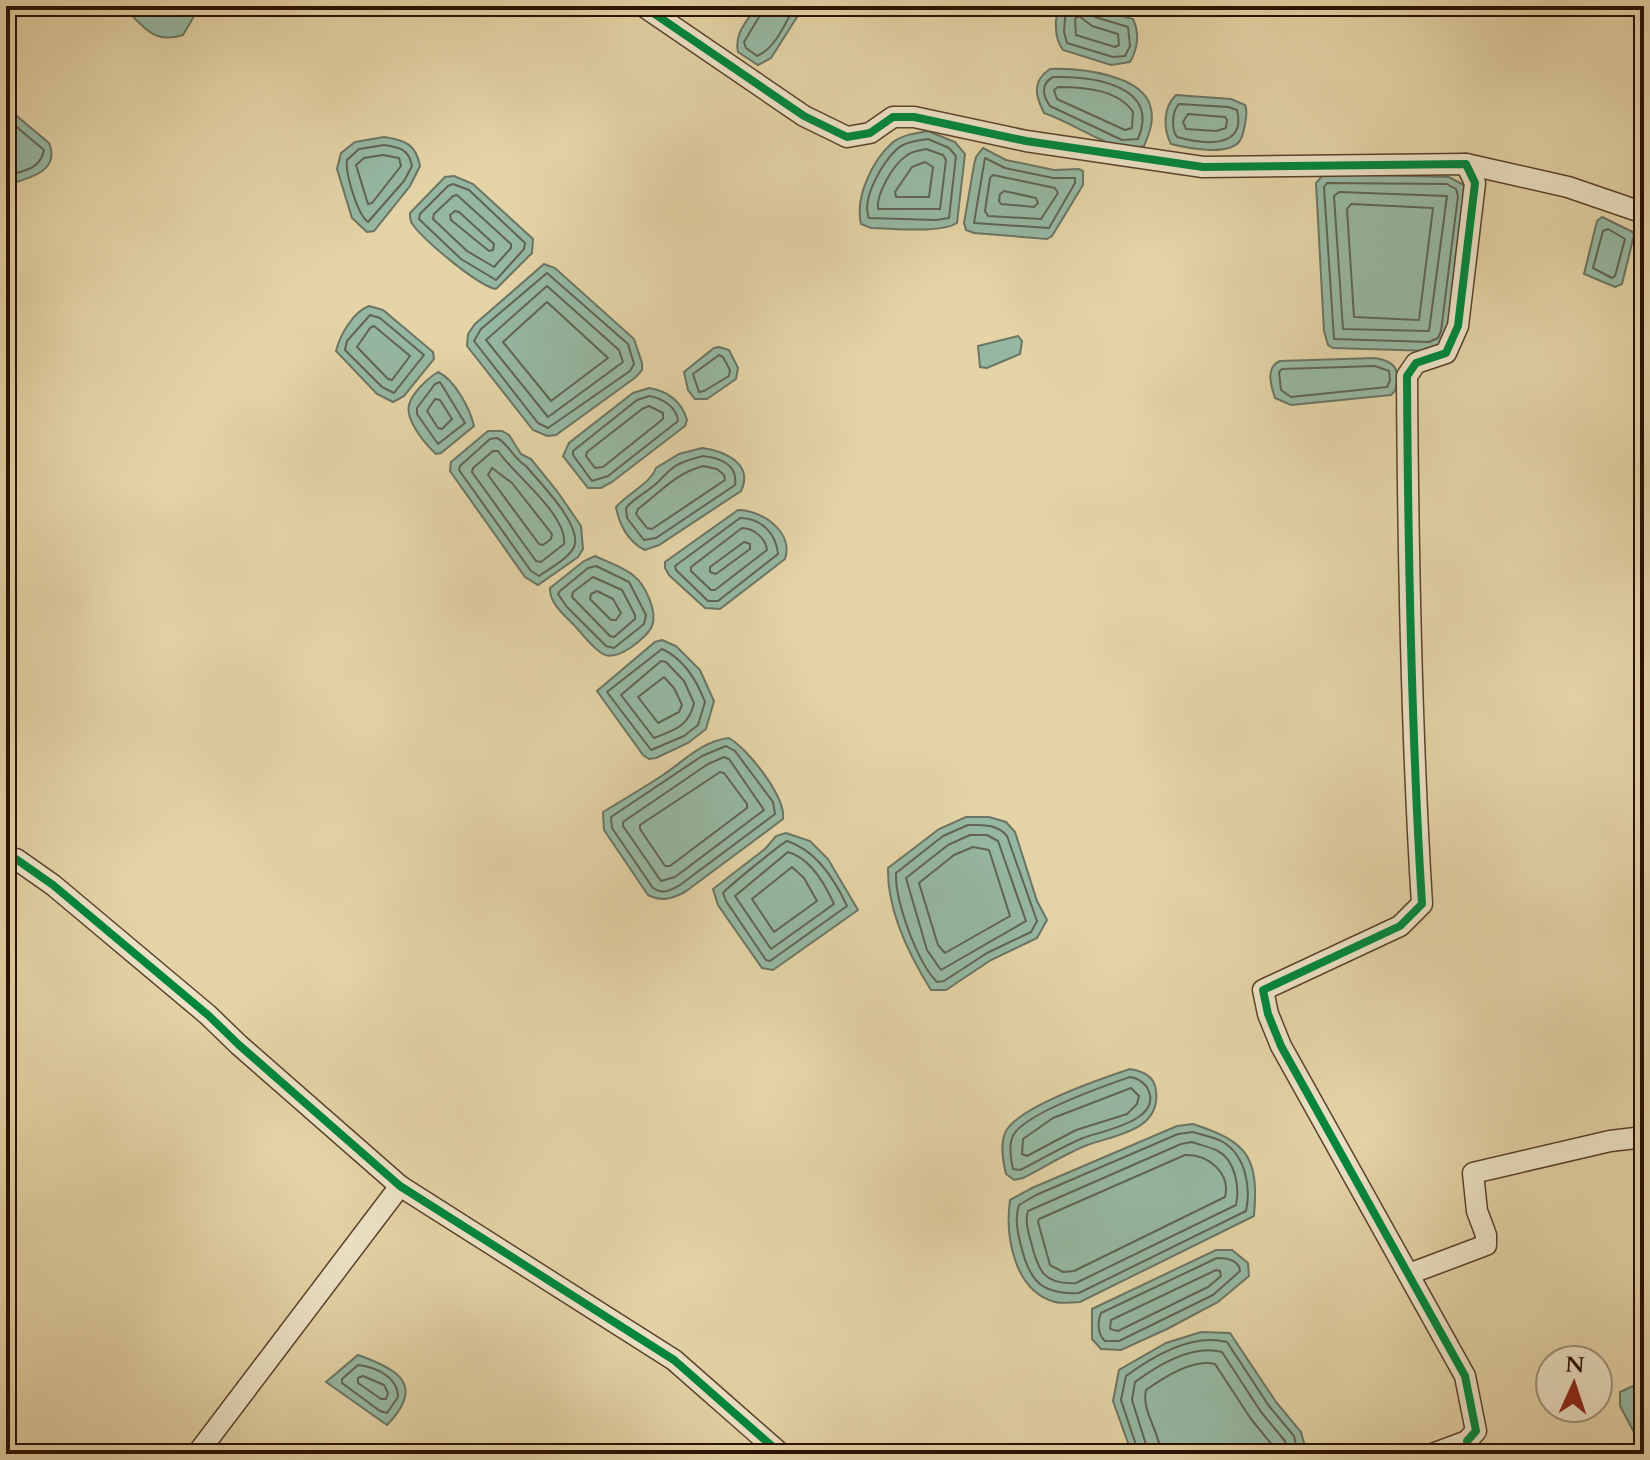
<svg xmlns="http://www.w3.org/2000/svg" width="1650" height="1460" font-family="Cardo,serif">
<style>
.water{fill:#96b8a3;stroke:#6b7563;stroke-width:2}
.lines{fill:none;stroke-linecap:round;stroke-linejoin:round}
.shore{stroke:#606452;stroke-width:2}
.minor-casing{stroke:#59412b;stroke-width:23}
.minor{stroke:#ede3c6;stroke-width:20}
.cycleway-casing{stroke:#ede3c6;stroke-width:13}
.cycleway{stroke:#00873e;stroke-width:8}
</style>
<rect width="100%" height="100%" fill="#e4d4a7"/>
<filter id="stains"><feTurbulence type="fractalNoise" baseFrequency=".0025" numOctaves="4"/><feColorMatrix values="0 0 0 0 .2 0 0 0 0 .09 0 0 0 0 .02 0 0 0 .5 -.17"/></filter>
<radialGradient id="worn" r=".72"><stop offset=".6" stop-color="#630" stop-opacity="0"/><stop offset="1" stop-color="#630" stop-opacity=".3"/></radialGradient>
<g class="water">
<path d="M 123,6 L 200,6 L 183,35 C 153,45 142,25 123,6 Z"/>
<path d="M 757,6 L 804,6 L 771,58 L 758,65 L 738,52 C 734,33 747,21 757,6 Z"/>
<path d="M 1060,6 L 1085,6 L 1133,19 C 1140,34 1138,48 1130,62 L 1111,65 L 1063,50 C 1054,38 1054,18 1060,6 Z"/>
<path d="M 1050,69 C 1078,68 1145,74 1151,109 C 1154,122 1149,134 1144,146 C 1136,149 1127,150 1119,147 C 1094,139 1070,122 1044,113 C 1035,95 1032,81 1050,69 Z"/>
<path d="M 1176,95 L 1231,99 L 1245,105 C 1248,112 1246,117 1245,124 C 1244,130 1243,137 1239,142 C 1227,156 1187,148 1171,144 C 1163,129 1163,107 1176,95 Z"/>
<path d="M 6,107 L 49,143 C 61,172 27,179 6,185 Z"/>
<path d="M 928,131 L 955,142 L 965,154 L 957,223 C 940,234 892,228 871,228 L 861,224 C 855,198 871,162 892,143 C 901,135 916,133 928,131 Z"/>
<path d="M 384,137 C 405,140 416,144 420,166 L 410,186 L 374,231 L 367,232 L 352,218 L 337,169 L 341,153 L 355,142 Z"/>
<polygon points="983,148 1006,160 1054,170 1079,169 1083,171 1083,185 1052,236 1047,239 974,233 966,230 964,223 974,165 976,157"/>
<polygon points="1332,174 1449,177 1464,185 1466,195 1446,342 1432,351 1333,348 1328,345 1324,331 1316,183 1323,175"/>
<path d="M 454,176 L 473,184 L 533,239 L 532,253 L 496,289 C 478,286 425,241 413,225 C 410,221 410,218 410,213 L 445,177 Z"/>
<polygon points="1602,217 1633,232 1634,235 1622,284 1615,287 1584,274 1597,221"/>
<polygon points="544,264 555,268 634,339 642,363 642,370 636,377 556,435 547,436 533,430 467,346 468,334 475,324"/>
<path d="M 369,306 L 383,310 L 433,352 L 434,359 L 404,396 L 393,402 L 377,394 L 336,351 C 340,335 353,312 369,306 Z"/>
<polygon points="1018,336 1022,341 1020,354 987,368 980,367 978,346"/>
<polygon points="719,347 729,350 738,368 736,379 707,399 695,399 688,390 684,372 714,348"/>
<path d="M 1375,358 C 1396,361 1401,371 1395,391 L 1391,395 L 1291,405 L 1275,398 C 1271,386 1265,367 1280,361 Z"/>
<path d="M 438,372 C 455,380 470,409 474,426 L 441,453 L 436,454 C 426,445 405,420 409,405 C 412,393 428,378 438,372 Z"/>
<path d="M 649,388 C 668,391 682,402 687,420 L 685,426 L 612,482 L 601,488 L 588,488 L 563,456 L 569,443 L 633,393 Z"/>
<polygon points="488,431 502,431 509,435 521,454 531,459 557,491 581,526 583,549 578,557 538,585 525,577 450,471 451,462"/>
<path d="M 702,448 C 725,451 754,464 741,491 L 659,545 L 645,550 C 628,542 619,524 616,507 C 628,493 650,484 656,468 L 679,454 Z"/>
<path d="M 738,510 C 762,510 794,532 785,559 L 720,609 L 705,608 L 669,575 L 665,568 L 665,562 Z"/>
<path d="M 595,556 C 607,562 624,567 634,576 C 645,585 658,612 652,626 C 647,638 617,662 603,654 C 592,648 581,632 572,623 C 563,614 549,602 550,588 L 584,561 Z"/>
<polygon points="662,640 676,646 700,670 714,701 706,729 688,743 656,758 649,759 643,755 597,691 655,642"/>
<path d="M 729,738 C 748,749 786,797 783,819 L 685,892 C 671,899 662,902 648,895 L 604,830 L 603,812 C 623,800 643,788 663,775 C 684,761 702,741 729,738 Z"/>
<path d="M 966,817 L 989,817 L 1006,822 L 1015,832 L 1037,901 L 1047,920 L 1037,938 L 991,960 L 946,990 L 931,990 C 909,955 887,910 888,868 L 939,829 Z"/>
<polygon points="786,833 810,841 828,859 858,910 773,970 762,968 718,905 713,889 765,849 776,836"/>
<path d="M 1130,1069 C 1143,1071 1155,1077 1156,1091 C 1161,1132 1112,1135 1085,1146 C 1063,1155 1043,1168 1023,1178 L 1014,1180 L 1006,1174 C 1003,1162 1000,1142 1006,1131 C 1020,1106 1103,1078 1130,1069 Z"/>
<path d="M 1193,1124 C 1248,1142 1259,1157 1254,1216 L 1080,1302 C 1073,1302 1062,1304 1055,1302 C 1014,1291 1005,1236 1010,1200 L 1032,1188 L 1177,1126 Z"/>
<polygon points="1216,1250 1232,1250 1248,1263 1249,1276 1218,1302 1167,1329 1121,1350 1101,1349 1092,1339 1092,1309"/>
<polygon points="1201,1332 1230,1333 1276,1402 1301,1432 1307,1454 1132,1454 1113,1401 1119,1370 1166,1343"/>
<path d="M 358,1355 C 398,1369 426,1385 387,1425 L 326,1382 Z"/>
<polygon points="1644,1381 1644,1451 1620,1406 1620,1392"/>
</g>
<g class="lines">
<g class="shore">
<path d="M 763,6 L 762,12 L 744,42 L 746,48 L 757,56 C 776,48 785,23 795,6"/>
<polyline points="1066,6 1064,32 1067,43 1113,57 1125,56 1130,46 1128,27 1095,17 1090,6"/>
<polygon points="1079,16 1092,26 1118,34 1119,45 1115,47 1076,35 1075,19"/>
<path d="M 1053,77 C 1092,76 1161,85 1138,139 L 1122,140 L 1050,106 C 1043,96 1040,84 1053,77 Z"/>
<path d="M 1058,87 C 1082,87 1118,89 1133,112 L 1132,128 L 1125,130 L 1057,99 L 1054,90 Z"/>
<path d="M 1179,104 L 1228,107 L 1237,110 C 1247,150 1202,144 1177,137 C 1171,129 1172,111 1179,104 Z"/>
<polygon points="1188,114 1225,117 1227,120 1226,128 1216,131 1186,129 1183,122"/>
<path d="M 6,118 L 44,150 C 40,170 23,171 6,176"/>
<path d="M 928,139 L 949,148 L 956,156 L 949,218 L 936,220 L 869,218 C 861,199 882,163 897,149 C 905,142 918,140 928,139 Z"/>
<path d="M 384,145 C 399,147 409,149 412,166 L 404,181 L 368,222 C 357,214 345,172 347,160 L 359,149 Z"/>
<path d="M 926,149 L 943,155 L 946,160 L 940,209 L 878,209 C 876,194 893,165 906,156 C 912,151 919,151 926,149 Z"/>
<polygon points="383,155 399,158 401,166 372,203 368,204 356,165 364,158"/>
<polygon points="985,158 1005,168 1053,178 1075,178 1075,183 1049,228 974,223"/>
<polygon points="925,162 933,167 929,197 896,197 895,192 912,167"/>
<polygon points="993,175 1055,188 1058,193 1041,219 988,216 985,211 990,178"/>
<polygon points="1327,183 1447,184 1456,189 1458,196 1441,331 1438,338 1429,342 1334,339 1324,187"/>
<polygon points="453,184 469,190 525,243 524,249 496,280 461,259 419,219 420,214 448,186"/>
<polygon points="1004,191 1036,198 1038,203 1034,207 1001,204 999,201 1000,194"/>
<polygon points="1339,192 1447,196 1429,331 1343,329 1334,196"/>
<polygon points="457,195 511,244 511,248 494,267 467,251 433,219 434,214 453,196"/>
<polygon points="1351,204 1433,208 1419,320 1354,317 1347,209"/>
<polygon points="455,211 459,212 494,244 493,250 489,251 451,220 450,215"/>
<polygon points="1608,229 1625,239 1615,276 1612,278 1593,268 1603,231"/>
<polygon points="547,273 628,344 634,364 630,371 548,428 538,423 474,341 481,329"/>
<polygon points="547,286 619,350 623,362 548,417 486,340"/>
<polygon points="547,302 608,358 551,401 503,342"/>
<polygon points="370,315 380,318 424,355 394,393 382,387 345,350 347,341"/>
<polygon points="374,326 410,356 392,380 388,379 357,347 370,328"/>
<polygon points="719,355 723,357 730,370 729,376 704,391 699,392 693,374"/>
<polygon points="1375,366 1389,371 1390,380 1387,387 1291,397 1281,390 1279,372 1282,369"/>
<polygon points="440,382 465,423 438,444 417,414 417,408 435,384"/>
<path d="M 649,396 C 662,398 677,407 678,421 L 608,476 L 592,481 L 573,455 L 573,451 L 637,400 Z"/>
<polygon points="435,399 440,400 452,419 442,429 438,428 427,411"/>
<polygon points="649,406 663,413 663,419 603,467 595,468 586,456 587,452 642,409"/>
<path d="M 497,438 C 508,443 513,458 526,466 C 539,482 583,525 574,547 C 569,558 549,569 539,576 L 531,571 L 459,470 L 460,466 L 490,439 Z"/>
<path d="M 493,451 L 498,451 C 513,474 568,515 564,544 L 541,562 L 536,561 L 472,472 L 473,468 Z"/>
<path d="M 703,456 C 721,458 738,465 735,485 L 656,538 L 644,540 L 627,518 L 626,508 C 635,497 648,492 658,482 C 675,464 677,463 703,456 Z"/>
<path d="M 703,466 L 717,469 L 724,475 L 725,480 L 652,529 L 647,528 L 636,514 L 638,509 C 661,492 674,474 703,466 Z"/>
<polygon points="492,468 512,483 552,534 551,539 543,545 539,544 488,475"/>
<path d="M 740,518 C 761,518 776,533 778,554 L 718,601 L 708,601 L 676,570 L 675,566 Z"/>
<path d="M 742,528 C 754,528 766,539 767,550 L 715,590 L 711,590 L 691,571 L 691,567 Z"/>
<polygon points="744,542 750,544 750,549 716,574 710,572 710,567"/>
<polygon points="596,566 629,582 646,615 644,624 614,648 606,646 567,607 558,594 560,591 588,568"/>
<polygon points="593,577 622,590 635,615 635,619 614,637 610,636 572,597 573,592"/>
<polygon points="597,591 613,599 621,613 616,620 611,620 590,599 591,594"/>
<path d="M 662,649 C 684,659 697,681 705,702 L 698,725 L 684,736 L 651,750 L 607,692 Z"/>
<path d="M 661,661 L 666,662 L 684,681 L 694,703 C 689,726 675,730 654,738 L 621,695 Z"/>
<polygon points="664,677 674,688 682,705 679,712 658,723 638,697"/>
<path d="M 726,746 L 735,751 L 773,802 L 775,814 L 680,885 C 671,890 663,895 653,888 L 612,828 L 611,817 L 702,756 Z"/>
<polygon points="724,757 729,759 764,810 675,877 661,881 623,826 623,822 708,764"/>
<polygon points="720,772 724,773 747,804 747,808 670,866 665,866 640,829 640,825"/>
<path d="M 968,825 C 983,825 997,824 1007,836 L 1037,921 L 1031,932 L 987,953 L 944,981 L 937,982 C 917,962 895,901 896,873 L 943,836 Z"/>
<polygon points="970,835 987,835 998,841 1026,921 941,970 927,950 906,878 948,845"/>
<path d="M 787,841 C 816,850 835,880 847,906 L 770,961 L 766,960 L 726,901 L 723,893 C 729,886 782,843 787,841 Z"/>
<polygon points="973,847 989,850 1010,916 945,953 938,945 919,883 954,855"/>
<path d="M 788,852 C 810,858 825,884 834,904 L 771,949 L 735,896 Z"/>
<polygon points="792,867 804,878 817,901 774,932 752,899"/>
<path d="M 1130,1077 C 1137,1078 1141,1080 1146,1086 C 1168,1120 1101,1131 1083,1138 C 1061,1147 1041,1160 1020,1170 L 1013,1169 C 1011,1161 1009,1146 1012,1138 C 1019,1115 1107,1085 1130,1077 Z"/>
<polygon points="1131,1088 1139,1096 1137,1104 1127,1114 1076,1130 1027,1156 1022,1154 1023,1139 1053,1118"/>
<path d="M 1193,1132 C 1202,1135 1215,1137 1223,1142 C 1246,1156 1251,1188 1246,1211 L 1079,1293 C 1038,1295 1029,1278 1020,1242 C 1017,1229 1015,1218 1019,1205 L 1036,1195 L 1178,1134 Z"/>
<path d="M 1192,1142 C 1200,1145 1210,1147 1218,1151 C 1235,1160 1240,1187 1236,1205 L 1076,1283 C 1044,1285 1038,1271 1031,1242 C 1028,1231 1025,1222 1028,1211 L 1181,1144 Z"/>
<path d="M 1185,1155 C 1208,1154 1231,1173 1225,1197 L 1074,1271 L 1063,1272 L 1050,1265 L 1038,1222 L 1039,1219 Z"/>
<path d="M 1217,1258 C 1227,1258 1239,1260 1240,1271 L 1213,1295 L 1119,1341 L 1105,1341 C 1098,1335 1097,1322 1101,1313 Z"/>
<polygon points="1216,1270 1220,1271 1221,1276 1208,1287 1118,1331 1110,1329 1111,1320"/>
<path d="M 358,1365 C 376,1367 398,1377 398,1397 L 387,1413 L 380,1411 L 342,1383 L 342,1379 Z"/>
<polygon points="363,1376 384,1385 388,1393 386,1399 381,1399 358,1383 358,1378"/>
<path d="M 1139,1454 L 1121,1400 L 1126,1376 C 1153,1356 1193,1333 1227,1342 L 1269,1406 L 1294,1436 L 1298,1454"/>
<path d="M 1149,1454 L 1132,1400 L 1135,1382 C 1158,1365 1193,1344 1222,1352 L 1261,1412 L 1285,1441 L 1288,1454"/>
<path d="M 1161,1454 C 1160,1432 1141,1411 1146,1390 C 1164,1377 1193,1358 1215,1364 L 1251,1419 L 1273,1446 L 1276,1454"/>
</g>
<defs>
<g id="minor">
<path d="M 643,6 L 804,116 L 847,137 L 870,133 L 893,117 L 914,117 L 1026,141 L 1203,167 L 1466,164 L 1475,183 L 1458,326 L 1446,353 L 1416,363 L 1407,376 C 1408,552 1411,728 1422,904 L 1400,926 L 1263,990 L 1268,1014 L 1281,1046 L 1465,1376 L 1476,1431 L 1467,1441 L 1469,1454"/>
<polyline points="1466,164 1568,187 1644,213"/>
<polyline points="6,859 16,859 53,885 208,1015 239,1045 400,1186 674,1360 781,1454"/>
<polyline points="1409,1274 1486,1245 1486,1235 1477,1211 1473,1173 1610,1141 1644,1137"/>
<polyline points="197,1454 400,1186"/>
<polyline points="1432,1454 1467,1441"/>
</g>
</defs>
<use href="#minor" class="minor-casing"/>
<use href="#minor" class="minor"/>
<defs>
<g id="cycleway">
<path d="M 643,6 L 804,116 L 847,137 L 870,133 L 893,117 L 914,117 L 1026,141 L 1203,167 L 1466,164 L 1475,183 L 1458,326 L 1446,353 L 1416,363 L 1407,376 C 1408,552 1411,728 1422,904 L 1400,926 L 1263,990 L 1268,1014 L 1281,1046 L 1465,1376 L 1476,1431 L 1467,1441 L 1469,1454"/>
<polyline points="6,859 16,859 53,885 208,1015 239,1045 400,1186 674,1360 781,1454"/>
</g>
</defs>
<use href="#cycleway" class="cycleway-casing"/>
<use href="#cycleway" class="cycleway"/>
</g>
<rect width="1650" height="1460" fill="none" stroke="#e4d4a7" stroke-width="32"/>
<rect x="8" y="8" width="1634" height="1444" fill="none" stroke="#2b1002" stroke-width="4"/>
<rect x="16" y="16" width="1618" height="1428" fill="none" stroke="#2b1002" stroke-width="2"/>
<g transform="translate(1574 1384) rotate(3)"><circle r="38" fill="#ede3c6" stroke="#9f8f78" stroke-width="2"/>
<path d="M0-6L14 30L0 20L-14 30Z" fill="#8f2418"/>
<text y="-12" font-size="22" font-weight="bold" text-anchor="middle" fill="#2b1002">N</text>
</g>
<rect width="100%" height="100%" filter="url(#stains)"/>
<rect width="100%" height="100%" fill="url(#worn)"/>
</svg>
